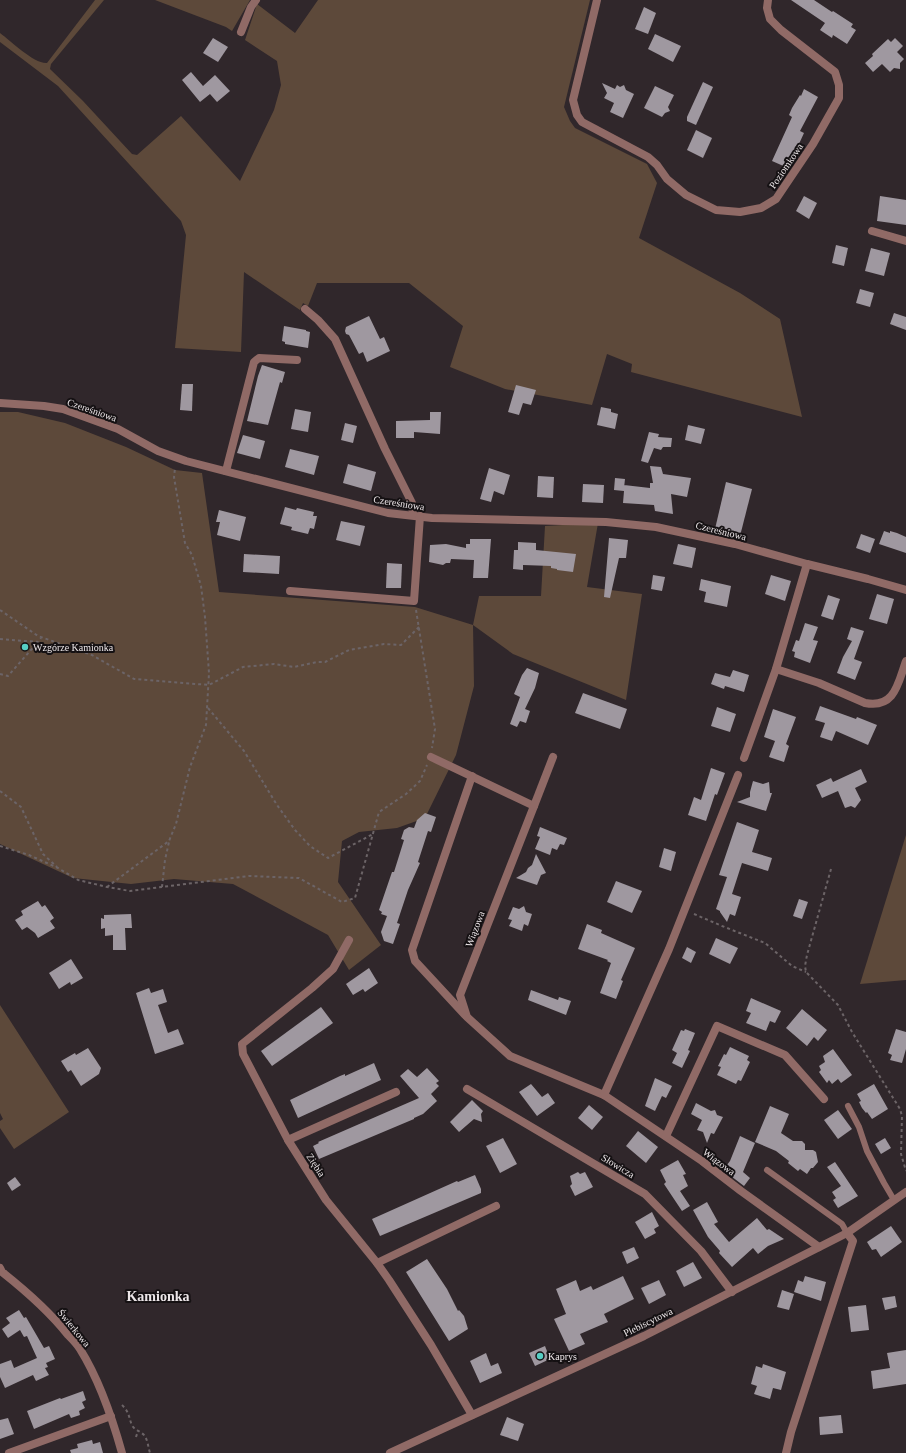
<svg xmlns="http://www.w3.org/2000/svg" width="906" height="1453" font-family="'Times New Roman',serif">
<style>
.green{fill:#5d493a}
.building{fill:#9f98a0}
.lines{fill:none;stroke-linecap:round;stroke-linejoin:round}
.path{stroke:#6c6467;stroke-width:2;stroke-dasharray:3 3;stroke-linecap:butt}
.service{stroke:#906a66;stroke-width:6}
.minor{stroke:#906a66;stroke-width:8}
.poi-dot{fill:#56cec4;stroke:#151113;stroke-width:1.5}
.labels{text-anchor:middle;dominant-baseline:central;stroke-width:4;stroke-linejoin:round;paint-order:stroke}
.street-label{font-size:10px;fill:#ece6e8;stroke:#151113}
.poi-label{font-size:10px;fill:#ece6e8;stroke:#151113;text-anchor:start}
.district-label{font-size:14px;font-weight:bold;fill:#ece6e8;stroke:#151113}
</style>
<rect width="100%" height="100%" fill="#30272b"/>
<g class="green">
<path d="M 95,0 L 104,0 L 51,64 L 50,69 L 83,101 L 132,154 L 137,155 L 181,116 L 240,181 L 274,110 L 281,85 L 277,61 L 245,40 L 257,4 L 295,33 L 318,0 L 590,0 L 564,107 L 570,121 L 575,128 L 647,164 L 657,183 L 639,238 L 740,293 L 780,319 L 802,417 L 631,372 L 632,364 L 607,354 L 592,405 L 505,389 L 450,367 L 463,326 L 409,283 L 317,283 L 308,306 L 303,303 L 300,310 L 244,272 L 241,352 L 175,348 L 186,235 L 181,221 L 58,86 L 0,42 L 0,33 C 11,41 34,64 47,63 Z"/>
<polygon points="155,0 250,0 232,31 226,27"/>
<polygon points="0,412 18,412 65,423 126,447 175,470 202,473 219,592 415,607 473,625 479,596 541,596 545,526 598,523 587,587 642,594 626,700 513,654 473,625 474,686 456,755 425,818 397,828 359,832 342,841 338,882 381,945 349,970 328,935 233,884 174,879 131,884 73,878 0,844"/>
<polygon points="906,835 906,980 860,984"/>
<polygon points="0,1005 69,1112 14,1149 0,1128 0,1121 3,1119 0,1113"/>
</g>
<g class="building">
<polygon points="791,0 814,0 832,12 833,11 853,24 851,27 856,30 847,44 833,35 832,38 820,30 825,23"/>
<polygon points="644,7 656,13 648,34 635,29"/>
<polygon points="655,34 681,46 673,62 648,49"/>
<polygon points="213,38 228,47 218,62 203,53"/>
<polygon points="895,38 903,46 897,52 904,59 900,63 900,69 894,68 890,72 882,64 873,72 865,63 873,56 872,54 888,39 891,42"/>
<polygon points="191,72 203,86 215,75 230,91 217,102 210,94 200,102 182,80"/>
<polygon points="703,82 713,87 696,125 687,121 687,117"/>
<polygon points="602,83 615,89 617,85 620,87 624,85 626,90 634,94 623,118 610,112 614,103 604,98 607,93"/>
<polygon points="655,86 674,95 668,107 670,111 665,113 662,117 644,108"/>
<polygon points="804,89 818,97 800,131 804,133 788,168 772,161 792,117 789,115 792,108 800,95 801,96"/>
<polygon points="696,130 712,138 703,158 687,150"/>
<polygon points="804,196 817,203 809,219 796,211"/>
<polygon points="880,196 906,200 906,225 877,221"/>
<polygon points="836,245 848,248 844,266 832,263"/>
<polygon points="871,248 890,253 884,276 865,271"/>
<polygon points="860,289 874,293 870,307 856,303"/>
<polygon points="894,313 906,317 906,330 890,324"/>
<polygon points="369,316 380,339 384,337 390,351 367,362 363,352 359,354 349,335 346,334 345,331 346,327"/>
<polygon points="284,326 306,330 306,331 310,332 308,348 285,344 285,342 282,341"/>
<polygon points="262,365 285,372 282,383 280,382 268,425 247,421 258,376"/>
<polygon points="182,384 193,384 192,411 180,410"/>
<polygon points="516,385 536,390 531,405 523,403 519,415 508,412"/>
<polygon points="601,407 611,409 611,412 618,414 615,429 597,425"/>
<polygon points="295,409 311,412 308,432 291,429"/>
<polygon points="430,412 441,412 440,434 414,432 414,438 396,438 396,421 430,420"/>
<polygon points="345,423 357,426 353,443 341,440"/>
<polygon points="688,425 705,429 701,444 685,440"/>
<polygon points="649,432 659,434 658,437 672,438 671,447 663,447 661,450 654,448 648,463 641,461"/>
<polygon points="243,435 265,441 260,459 237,453"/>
<polygon points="290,449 319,456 314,475 285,467"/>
<polygon points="348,464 376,472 371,491 343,483"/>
<polygon points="650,466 661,467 663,474 691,478 687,497 671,494 673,514 655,511 654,505 623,503 624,491 614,490 615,478 625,479 624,488 624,485 650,488 650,483 653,483"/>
<polygon points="489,468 510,475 504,495 494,491 491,502 480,499"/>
<polygon points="538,476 554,477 553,498 537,497"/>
<polygon points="726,482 752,489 740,536 715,529"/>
<polygon points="583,484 604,485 603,503 582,502"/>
<polygon points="285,507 296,510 297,508 314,512 313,516 317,516 314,529 310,528 308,534 291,530 292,527 280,524"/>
<polygon points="219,510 246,517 240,541 217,535 220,522 216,522"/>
<polygon points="341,521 365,526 360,546 336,540"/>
<polygon points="884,531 890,533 890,531 897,533 906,537 906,553 879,544"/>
<polygon points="861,534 875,539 870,553 856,548"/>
<polygon points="609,538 628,540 626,558 619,558 610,598 604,597"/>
<polygon points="470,539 491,539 488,578 473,578 474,560 451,559 450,563 446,563 443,565 429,562 430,545 446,544 466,548 466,544 470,544"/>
<polygon points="518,542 536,543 536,550 576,554 573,572 557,570 557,569 551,568 551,566 523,565 523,570 513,569 514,550 518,550"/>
<polygon points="678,544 696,548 692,568 673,564"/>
<polygon points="244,554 280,556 279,574 243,572"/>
<polygon points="387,563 402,564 401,588 386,588"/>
<polygon points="653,575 665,577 662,591 651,589"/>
<polygon points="771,575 791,581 785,601 765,594"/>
<polygon points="701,579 731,586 727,607 704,602 706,592 699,590"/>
<polygon points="877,594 894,599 887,624 869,619"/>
<polygon points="828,595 840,599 833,620 821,616"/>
<polygon points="805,623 818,627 813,640 818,641 810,663 794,657 795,652 792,651 796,640 799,641"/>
<polygon points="851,627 864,631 854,659 862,662 855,680 837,673 843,657 852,641 847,639"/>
<polygon points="527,668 539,673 535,688 525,709 530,711 526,723 520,721 517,727 510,724 520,697 514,694 522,675"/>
<polygon points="733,670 749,675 744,692 725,686 724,689 711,684 715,673 730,677"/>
<polygon points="583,693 627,709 620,729 575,713"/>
<polygon points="820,706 856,719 857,717 877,725 868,745 836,731 832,741 820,737 825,723 815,720"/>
<polygon points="717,707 736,714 730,732 711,726"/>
<polygon points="773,709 796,717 786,744 789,746 784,762 769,757 775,741 764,737"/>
<polygon points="711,768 725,773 717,795 715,794 706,821 688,815 694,797 701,800"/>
<polygon points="861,769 867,782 855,788 861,800 855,808 851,806 845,808 838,791 822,798 816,785 831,778 833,782"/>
<polygon points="753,781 763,784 769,782 770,793 772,793 766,811 737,802 750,797 750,792"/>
<polygon points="425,813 436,817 431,832 428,831 418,862 420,863 408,890 397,923 400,924 393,944 384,941 381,932 387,916 381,914 382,912 379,910 392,872 394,872 404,840 401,839 404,830 409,827 414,828 417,820"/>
<polygon points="737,822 759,830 752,852 772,858 768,871 742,863 732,894 741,897 735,916 730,914 727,922 720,912 720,911 716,909 727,877 719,875"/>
<polygon points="540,827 567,838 564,845 560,844 557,850 552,848 550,855 535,849 540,837 537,836"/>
<polygon points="664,848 676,852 671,871 659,867"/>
<polygon points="536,854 546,873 541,875 537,885 516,878 526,872 528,868 532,865"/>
<polygon points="616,881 642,891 632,913 607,902"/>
<polygon points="799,899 808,902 802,919 793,916"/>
<polygon points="38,901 42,907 45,905 54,918 50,921 55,928 38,938 35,933 27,927 22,930 15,920 23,915 21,911"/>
<polygon points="524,906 526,912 532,914 528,926 524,924 522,931 509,926 512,920 508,919 513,907 519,909"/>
<polygon points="131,914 132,928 125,928 126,950 113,950 113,935 105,936 105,928 101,929 101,918 104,919 104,915"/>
<polygon points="587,924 602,930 601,933 635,948 621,980 623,981 616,999 600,993 611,963 607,961 608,960 578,949"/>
<polygon points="716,938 738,948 730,964 709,954"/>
<polygon points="687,947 696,952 691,963 682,958"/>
<polygon points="71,959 83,978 71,985 70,982 59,989 49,973"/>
<polygon points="369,968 378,983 365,992 363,989 353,995 346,984"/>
<polygon points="149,988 151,993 163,989 167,1002 158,1005 168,1033 178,1029 184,1044 155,1054 136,993"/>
<polygon points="531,990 558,1000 559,997 571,1001 566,1015 528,1000"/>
<polygon points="751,998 781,1011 775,1023 770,1021 766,1031 746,1023 751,1013 746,1011"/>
<polygon points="321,1007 333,1023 272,1066 261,1051"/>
<polygon points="802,1009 827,1030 818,1041 814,1037 807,1046 786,1028"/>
<polygon points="685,1029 695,1033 688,1050 690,1051 682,1068 672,1063 677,1053 672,1050 681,1030 684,1031"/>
<polygon points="896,1029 906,1032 906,1049 902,1063 890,1060 892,1055 888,1053"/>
<polygon points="730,1047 749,1056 747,1060 750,1062 741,1081 738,1080 736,1084 717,1075 721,1067 718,1066 724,1054 726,1055"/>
<polygon points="88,1048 101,1068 99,1074 81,1086 71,1070 68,1072 61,1061 75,1053 76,1055"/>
<polygon points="833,1049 852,1075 841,1083 838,1079 832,1084 829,1080 827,1083 819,1072 821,1070 819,1066 825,1062 823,1056"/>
<polygon points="374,1063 381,1080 298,1118 290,1100 340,1076 345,1074 345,1076"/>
<polygon points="427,1068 439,1081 436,1083 439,1086 431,1094 437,1101 423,1114 414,1118 414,1119 319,1159 313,1146 319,1143 318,1142 419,1098 400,1076 408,1069 417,1077"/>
<polygon points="655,1078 672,1086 666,1098 662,1096 655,1111 645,1106"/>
<polygon points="531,1084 542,1097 548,1093 555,1103 537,1116 519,1092"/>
<polygon points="874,1084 888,1109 872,1119 867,1112 866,1113 862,1108 859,1102 861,1101 857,1094"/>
<polygon points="472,1100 483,1111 481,1114 482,1122 474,1119 459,1132 450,1122"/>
<polygon points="696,1103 711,1111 715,1110 717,1115 723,1117 714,1134 711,1133 707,1143 703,1132 697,1130 702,1120 691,1114"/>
<polygon points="589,1105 603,1117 592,1130 578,1118"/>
<polygon points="770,1106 789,1114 781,1133 793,1141 802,1141 805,1144 805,1150 813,1150 816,1152 818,1162 813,1168 811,1168 807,1174 800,1169 798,1171 788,1163 789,1161 776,1151 755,1142"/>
<polygon points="838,1110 852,1129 838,1139 824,1120"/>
<polygon points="638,1131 658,1147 646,1163 626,1146"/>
<polygon points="740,1136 755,1143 743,1172 750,1178 744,1186 723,1170 730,1161"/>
<polygon points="503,1138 517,1164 500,1173 486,1146"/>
<polygon points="885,1138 891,1148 881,1154 875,1144"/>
<polygon points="678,1160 686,1174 683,1175 688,1186 680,1191 690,1206 682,1211 664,1184 666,1182 660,1170"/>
<polygon points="835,1162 858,1196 838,1208 833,1200 836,1198 832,1192 841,1186 827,1167"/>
<polygon points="578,1172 580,1174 585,1172 593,1187 575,1196 570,1186 572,1184 570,1176"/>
<polygon points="475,1175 481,1189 481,1193 380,1236 372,1219 457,1181 458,1182"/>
<polygon points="15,1177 21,1185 12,1191 7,1183"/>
<polygon points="707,1202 718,1222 714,1224 729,1242 757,1218 767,1230 769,1229 784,1239 768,1246 758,1254 753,1248 732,1267 719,1253 720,1251 708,1237 693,1210"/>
<polygon points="652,1212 659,1226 654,1229 656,1233 645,1239 635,1222"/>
<polygon points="891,1226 902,1242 881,1257 876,1249 872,1250 867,1242"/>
<polygon points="634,1247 639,1258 627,1264 622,1252"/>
<polygon points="427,1259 447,1289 458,1311 459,1310 464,1316 468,1329 449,1341 406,1272"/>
<polygon points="693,1262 702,1278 684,1287 676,1271"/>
<polygon points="623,1276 634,1299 604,1314 608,1322 580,1334 585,1344 569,1351 554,1319 566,1314 556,1289 576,1280 580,1291 591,1286 593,1290"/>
<polygon points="805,1276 826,1282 821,1301 794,1292 798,1280 803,1282"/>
<polygon points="659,1280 666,1295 649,1304 641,1288"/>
<polygon points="782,1290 794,1294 789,1310 777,1307"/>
<polygon points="895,1296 897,1307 885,1310 882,1298"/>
<polygon points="866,1305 869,1330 851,1332 848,1307"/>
<polygon points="19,1310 24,1318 26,1317 44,1348 49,1346 55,1359 46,1363 48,1367 45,1368 49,1375 36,1381 33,1375 5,1388 0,1377 0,1364 11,1360 14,1368 37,1358 27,1336 24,1337 20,1330 8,1338 2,1329 10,1323 6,1318"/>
<polygon points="545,1346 550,1359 535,1366 529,1353"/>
<polygon points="906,1350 906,1384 873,1389 871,1371 890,1368 887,1353"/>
<polygon points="486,1353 491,1366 498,1363 502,1373 480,1383 470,1361"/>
<polygon points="763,1364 786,1372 781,1390 773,1388 770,1399 754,1394 757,1386 751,1384 756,1366 762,1368"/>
<polygon points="83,1391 86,1400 82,1402 85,1408 79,1411 80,1415 71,1418 69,1414 34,1429 27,1411 60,1398 61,1399"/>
<polygon points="841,1415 843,1433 820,1435 819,1417"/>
<polygon points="507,1417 524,1424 518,1441 500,1435"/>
<polygon points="8,1418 14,1434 0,1439 0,1420"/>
<polygon points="92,1440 93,1444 100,1442 103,1453 71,1453 70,1450 78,1448 77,1444"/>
</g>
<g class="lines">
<g class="path">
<polyline points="0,610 38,636 92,655 134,679 209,685 243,667 274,664 294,667 317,662 325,662 349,650 384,644 401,645 419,627"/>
<polyline points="416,610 435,729 432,748"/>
<polyline points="0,639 38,642 41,638"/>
<polyline points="0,674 8,676 38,642"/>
<polyline points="208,708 244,751 277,805 295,830 310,846 328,858 373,834"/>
<polyline points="0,791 21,807 43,854 57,867"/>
<polyline points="0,846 29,855 58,868 78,880 107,887 130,891 249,876 299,878 342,902 355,898 379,812 406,794 420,781 427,765"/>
<polyline points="831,869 807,955 805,966 806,972 838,1005 852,1032 900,1109 902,1116 901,1154 906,1171"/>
<polyline points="107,887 169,841 176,824 190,767 206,725 209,673 205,617 201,586 192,555 185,543 174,477 175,468"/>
<polyline points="162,887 165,860 169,842"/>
<polyline points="694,914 722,926 765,943 792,966 806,972"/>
<path d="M 122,1405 C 130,1413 128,1416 132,1425 C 134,1430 140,1431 144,1435 C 148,1440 148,1447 150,1453"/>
<polyline points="136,1437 138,1431"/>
</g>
<g class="service">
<polyline points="848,1106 859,1127 867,1151 884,1183 894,1200"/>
<polyline points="767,1170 842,1224 847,1233"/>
</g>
<g class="minor">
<polyline points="597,0 573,100 577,115 582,122 648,157 657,165 667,179 686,195 716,210 740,212 761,208 776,199 813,144 839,98 839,85 835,72 781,30 770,19 767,8 768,0"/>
<polyline points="241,32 251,7 256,0"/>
<polyline points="872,231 906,241"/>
<polyline points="305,309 318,320 335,339 385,449 412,503 413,515"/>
<polyline points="0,403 44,406 63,409 118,429 158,451 186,461 388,513 432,518 606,522 656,527 735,544 807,564 868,579 906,590"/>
<polyline points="226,471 254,362 259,358 297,360"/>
<polyline points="290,591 414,601 420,516"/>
<path d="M 776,669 L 819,683 L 865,703 C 895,709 898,683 906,661"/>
<polyline points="431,757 534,806 460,995 467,1017 510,1056 604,1095 702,1161 741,1191 819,1247"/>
<polyline points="744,758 776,669 807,564"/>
<polyline points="534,806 553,757"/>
<polyline points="349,940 333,969 312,988 242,1044 243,1054 288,1140 326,1200 377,1263 389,1280 431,1345 472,1415"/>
<polyline points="465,1015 415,961 412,950 472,776"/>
<polyline points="467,1089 645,1194 701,1251 732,1292"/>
<polyline points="604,1095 669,949 738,775"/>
<polyline points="666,1136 717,1026 785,1055 824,1099"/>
<polyline points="288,1140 396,1092"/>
<polyline points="377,1263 496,1206"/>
<path d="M 0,1268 L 2,1272 C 26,1291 49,1311 68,1335 C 72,1339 77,1344 80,1349 C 100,1381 112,1417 122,1453"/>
<polyline points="9,1453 111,1416"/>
<polyline points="390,1453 644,1336 780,1267 847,1233 906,1192"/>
<polyline points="786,1453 791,1432 853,1241 847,1233"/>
</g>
</g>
<g class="poi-dot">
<circle cx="25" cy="647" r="4"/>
<circle cx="540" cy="1356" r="4"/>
</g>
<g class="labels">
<g class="street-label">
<text transform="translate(786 166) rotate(-56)">Poziomkowa</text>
<text transform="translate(92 410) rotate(19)">Czereśniowa</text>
<text transform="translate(399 503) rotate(9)">Czereśniowa</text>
<text transform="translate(721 531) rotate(14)">Czereśniowa</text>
<text transform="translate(475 929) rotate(-69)">Wiązowa</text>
<text transform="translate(719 1162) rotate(37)">Wiązowa</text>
<text transform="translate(316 1165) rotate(57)">Ziębia</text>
<text transform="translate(618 1166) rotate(31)">Słowicza</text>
<text transform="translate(648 1322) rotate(-26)">Plebiscytowa</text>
<text transform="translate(74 1328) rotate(51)">Świerkowa</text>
</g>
<g class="poi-label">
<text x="33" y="647">Wzgórze Kamionka</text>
<text x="548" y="1356">Kaprys</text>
</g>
<g class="district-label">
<text x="158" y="1296">Kamionka</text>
</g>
</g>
</svg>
